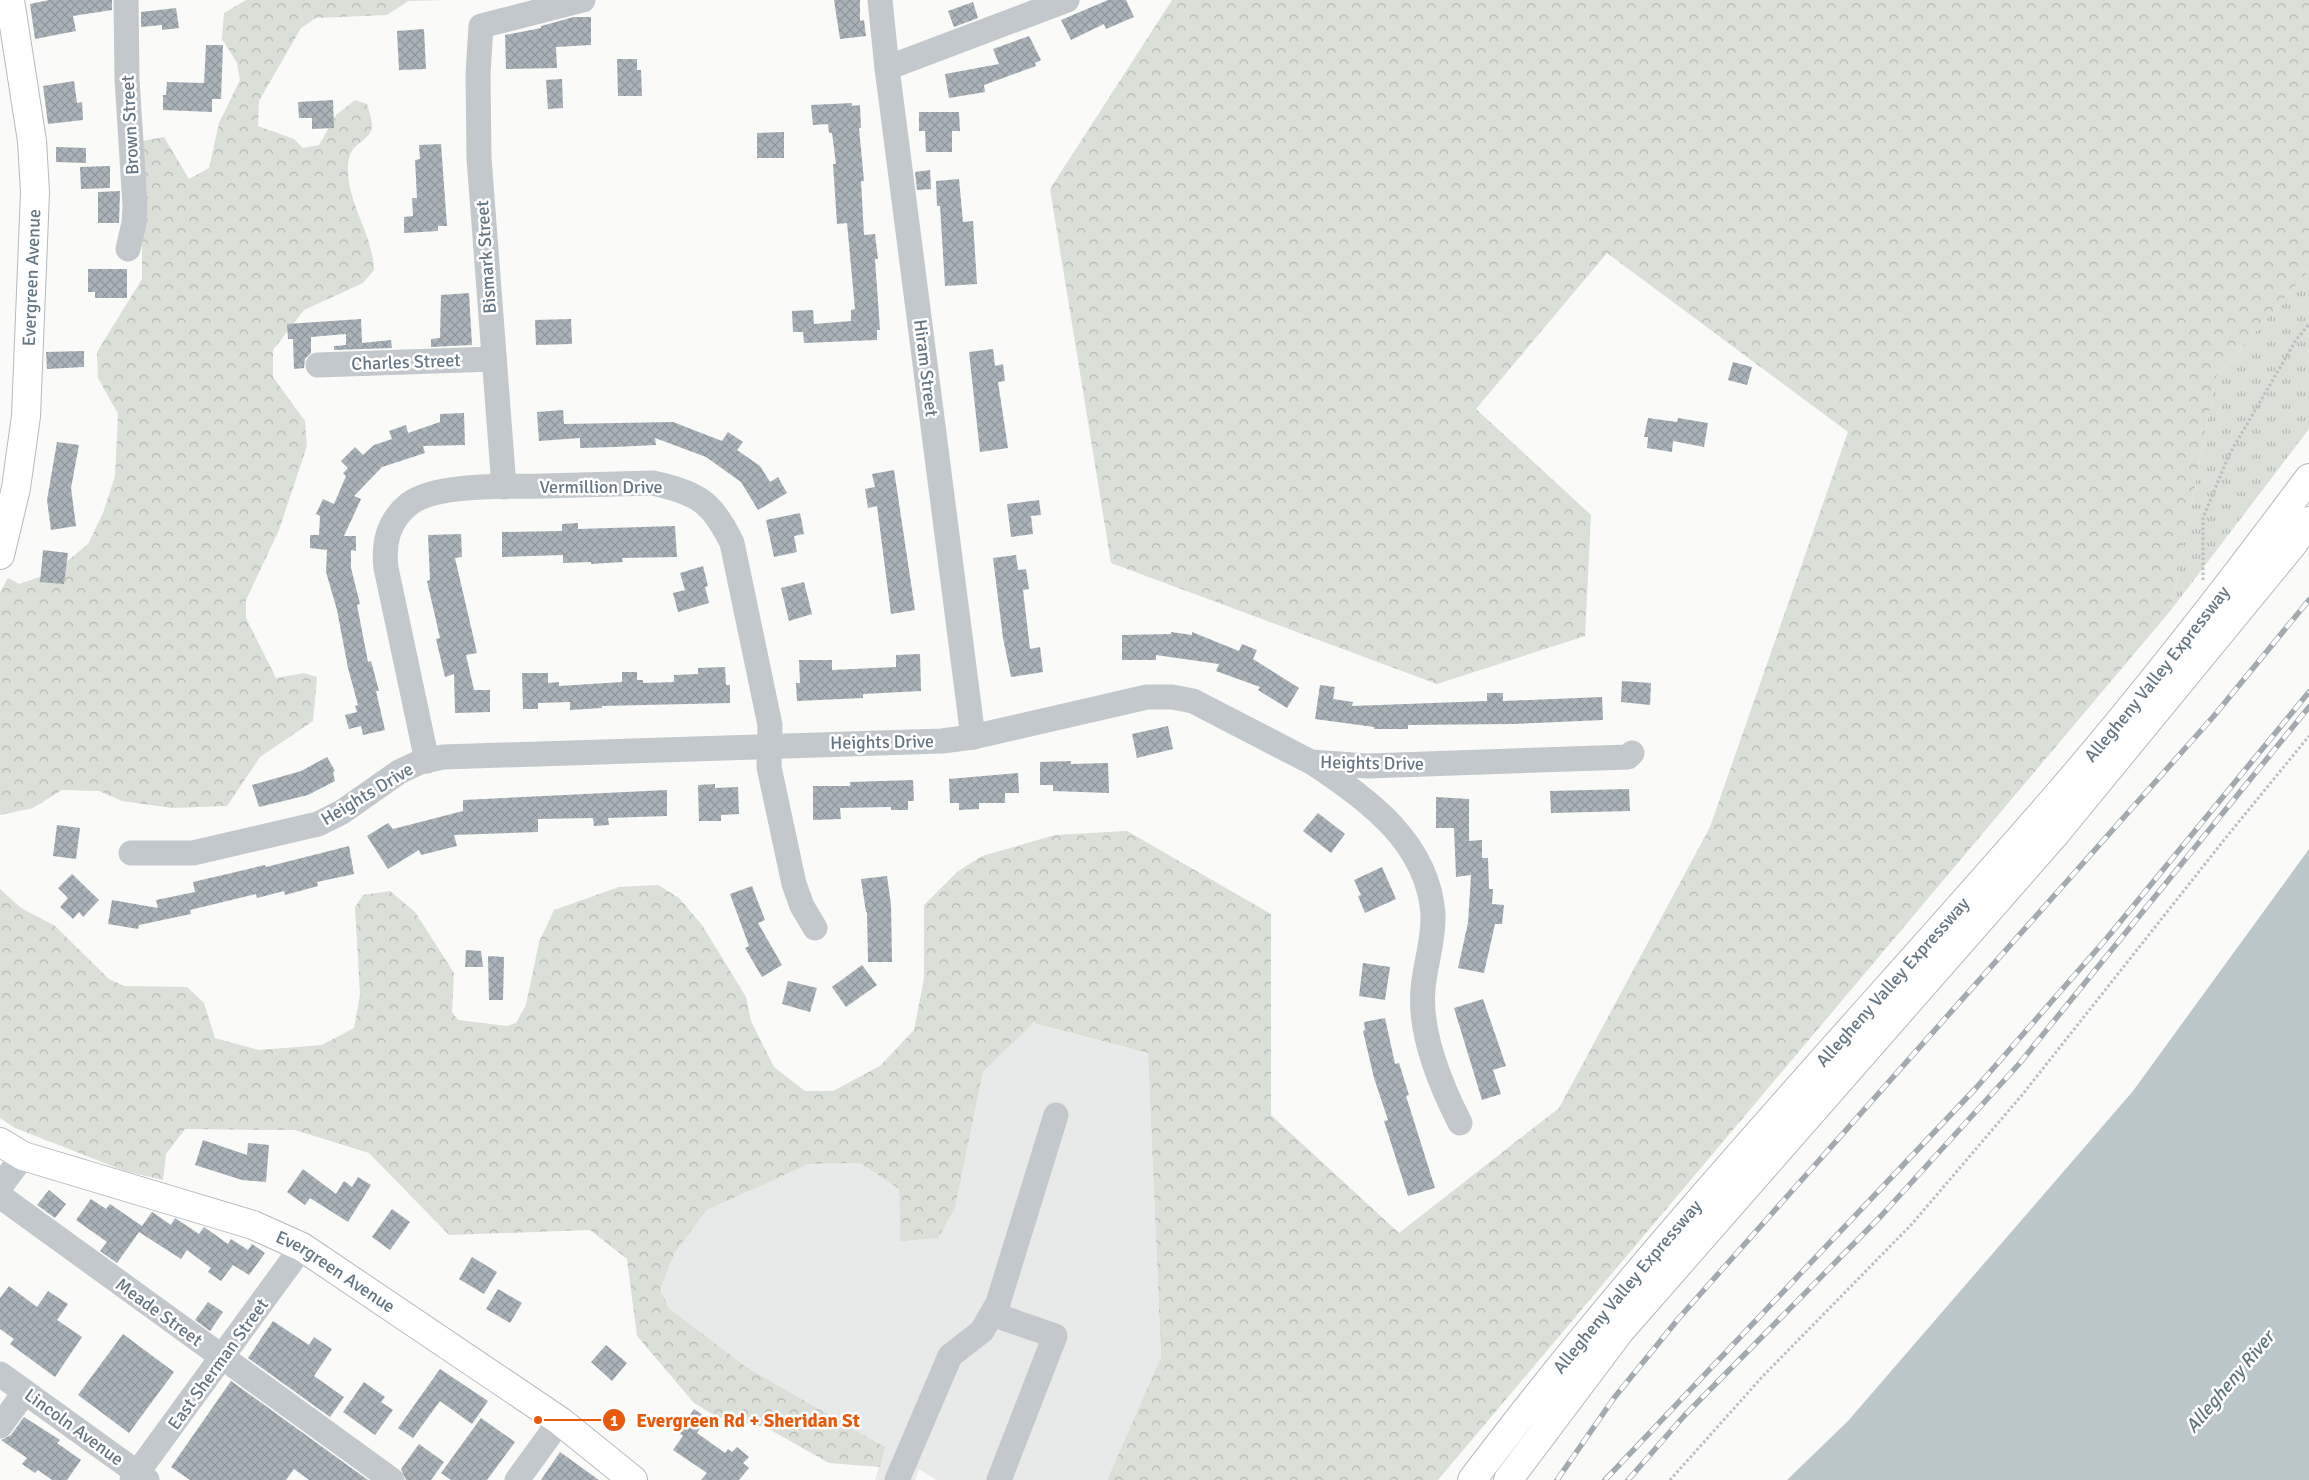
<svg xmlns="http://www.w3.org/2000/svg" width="2309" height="1480" font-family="Signika,sans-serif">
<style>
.built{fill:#e8e9e9}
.grass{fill:url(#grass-tufts)}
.forest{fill:url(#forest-crowns)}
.water{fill:#bbc7cb}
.building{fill:url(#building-cross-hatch)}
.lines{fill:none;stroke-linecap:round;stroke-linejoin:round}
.major-casing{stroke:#b5babe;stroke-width:30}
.highway-casing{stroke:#b4b9bd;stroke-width:30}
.path{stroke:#bbbfc2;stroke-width:3;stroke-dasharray:2.5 2.5;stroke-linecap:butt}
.minor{stroke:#c3c8cc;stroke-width:25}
.major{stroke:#fff;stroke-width:28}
.highway{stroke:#fff;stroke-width:28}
.rail-casing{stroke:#a2aab0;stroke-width:5.5}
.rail{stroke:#fff;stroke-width:4;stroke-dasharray:11;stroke-linecap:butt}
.labels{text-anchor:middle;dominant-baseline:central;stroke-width:5;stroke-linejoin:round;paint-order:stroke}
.street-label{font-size:18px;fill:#657683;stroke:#fff}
.water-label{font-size:19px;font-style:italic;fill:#60757c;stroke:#fff}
.leader{fill:none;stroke:#e8590c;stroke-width:2}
.callout-dot{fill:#e8590c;stroke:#fff;stroke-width:2}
.mark-label{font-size:15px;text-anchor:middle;font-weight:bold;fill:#fff}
.callout-label{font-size:19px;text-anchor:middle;font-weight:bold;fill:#e8590c;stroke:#fff;stroke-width:5;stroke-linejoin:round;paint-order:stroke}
</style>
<defs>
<pattern id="grass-tufts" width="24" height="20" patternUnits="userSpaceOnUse" patternTransform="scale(1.25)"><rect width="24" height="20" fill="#dadfd7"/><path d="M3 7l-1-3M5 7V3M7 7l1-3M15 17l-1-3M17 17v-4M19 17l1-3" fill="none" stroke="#b4b9b4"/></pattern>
<pattern id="forest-crowns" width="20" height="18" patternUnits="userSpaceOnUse" patternTransform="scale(1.25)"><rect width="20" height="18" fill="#dadfd7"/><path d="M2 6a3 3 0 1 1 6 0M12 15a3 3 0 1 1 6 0" fill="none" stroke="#b4b9b4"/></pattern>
<pattern id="building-cross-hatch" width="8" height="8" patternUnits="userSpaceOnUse" patternTransform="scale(1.25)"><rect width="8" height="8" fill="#aab3b9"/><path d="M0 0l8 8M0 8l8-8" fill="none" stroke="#8e969c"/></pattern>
</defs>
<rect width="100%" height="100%" fill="#fafaf8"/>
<polygon class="built" points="1032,1023 1148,1053 1161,1357 1107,1480 936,1480 919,1469 915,1480 875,1480 885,1447 746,1367 669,1308 660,1289 675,1252 707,1210 809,1164 860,1163 899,1189 900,1241 955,1208 983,1072"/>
<polygon class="grass" points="2309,270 2309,429 2171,610 2216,377"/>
<g class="forest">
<path d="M 246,0 L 444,0 L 408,1 L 387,15 L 316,18 L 301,28 L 259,101 L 258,126 L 294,139 L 303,148 L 319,145 L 336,115 L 355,100 L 367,104 C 369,112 374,123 371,131 C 364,145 350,142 348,165 C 346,203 373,233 374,270 L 363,283 L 304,310 L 273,350 L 273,377 L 305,421 L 307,446 L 279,530 L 246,600 L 246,618 L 276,678 L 304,673 L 317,677 L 313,721 L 260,757 L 227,806 L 172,808 L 122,801 L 99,791 L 62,790 L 33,808 L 0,815 L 0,592 L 8,578 L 19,584 L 54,572 L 88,544 L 103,513 L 115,476 L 118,414 L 98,378 L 97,352 L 142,279 L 142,141 L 164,137 L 189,179 L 209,168 L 219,123 L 240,80 L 237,63 L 222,39 L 224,13 Z"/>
<polygon points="1172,0 2309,0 2309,270 2216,377 2171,610 1438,1480 1107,1480 1161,1357 1148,1053 1033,1023 983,1072 955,1208 938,1238 900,1241 899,1189 860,1163 809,1164 707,1210 675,1252 660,1289 669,1308 746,1367 885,1447 880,1467 829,1463 767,1428 717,1417 694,1403 637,1336 627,1259 590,1230 449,1235 369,1153 295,1130 185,1129 166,1154 163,1180 125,1171 15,1128 0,1118 0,889 21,908 55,926 109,979 124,986 187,987 204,1003 215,1038 259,1050 322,1045 354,1028 360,995 355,907 363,895 390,891 415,912 454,973 452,1012 458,1020 507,1026 516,1023 526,1005 539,942 554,910 619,887 658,885 679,898 702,925 746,997 751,1021 774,1067 805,1091 833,1091 880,1066 914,1030 924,979 924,905 957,872 982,856 1055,835 1127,831 1271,914 1271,1115 1399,1233 1559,1108 1710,827 1848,432 1607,253 1476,409 1591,515 1585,636 1437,684 1111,563 1050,189"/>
</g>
<polygon class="water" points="2309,849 2309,1480 1787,1480 1848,1421 2133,1091"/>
<g class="building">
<polygon points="49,0 112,0 112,10 73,16 76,31 35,39 30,4"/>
<polygon points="834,0 860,0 860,21 864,20 866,36 840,39"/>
<polygon points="1108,0 1126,0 1134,17 1106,29 1104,24 1071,40 1061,20"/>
<polygon points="973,2 978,18 954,27 948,11"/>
<polygon points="176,8 179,28 162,30 162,25 141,27 141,12"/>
<polygon points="574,17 591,17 591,45 556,47 557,68 506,69 505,35 541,28 541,26"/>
<polygon points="424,29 426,69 399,70 397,31"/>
<polygon points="1029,36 1041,60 1035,63 1036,66 984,85 985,92 949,98 945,74 999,64 993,49"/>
<polygon points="206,45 223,45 221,99 212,99 212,112 163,110 163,95 166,95 167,82 204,83"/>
<polygon points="617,59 637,59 637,70 641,70 642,96 618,96"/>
<polygon points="562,79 563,108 548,109 546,80"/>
<polygon points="74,81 77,103 82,102 83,120 48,124 43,86"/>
<polygon points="333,100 334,128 312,129 312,118 299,118 298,102"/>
<polygon points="852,103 852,106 860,105 861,128 859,128 864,181 861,181 864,235 875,234 878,259 875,259 880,330 877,330 877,340 804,343 803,332 793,332 792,311 813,310 814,324 851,321 851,310 855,309 847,223 837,224 833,164 836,164 832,133 829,133 828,124 813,125 811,105"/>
<polygon points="919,112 959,112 960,131 952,131 952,152 926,152 925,131 919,131"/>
<polygon points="784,132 784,158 757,158 757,133"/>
<polygon points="441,144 447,226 438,226 438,231 404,233 404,217 413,216 412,198 417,198 415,160 420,159 419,145"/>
<polygon points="56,147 86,148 86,163 56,162"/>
<polygon points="110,166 110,188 81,189 80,167"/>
<polygon points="930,170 931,189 917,190 915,172"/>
<polygon points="959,179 963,222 973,221 977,284 945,286 940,206 937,206 936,181"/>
<polygon points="120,191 119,223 98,223 98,192"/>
<polygon points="88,269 127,269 127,298 95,298 95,292 88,292"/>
<polygon points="469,293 472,345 431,347 431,339 440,338 441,295"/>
<polygon points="361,319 362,343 391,340 392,348 334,350 334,346 346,345 346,334 311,337 311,353 305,359 304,368 294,369 293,339 288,339 287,324"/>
<polygon points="571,319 572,344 536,345 535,320"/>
<polygon points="993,349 995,366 1003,364 1005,381 998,382 1008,448 980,452 969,352"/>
<polygon points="84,351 84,367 47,369 46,352"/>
<polygon points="1733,362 1752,367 1747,385 1728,380"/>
<polygon points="563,410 564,424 673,422 722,441 728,432 743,442 737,450 760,466 770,482 778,477 787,493 758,510 741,482 706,457 655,438 656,445 615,447 580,448 580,438 539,441 537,412"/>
<polygon points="464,413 465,445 423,446 425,453 382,467 354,496 361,499 344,536 356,536 356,551 351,550 351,568 360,604 357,605 368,662 371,661 379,691 376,691 385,730 363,735 361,726 349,729 345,715 357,712 355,706 358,705 348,668 337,610 326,572 327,550 310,548 310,535 319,535 320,516 316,514 323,499 334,504 346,476 343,473 348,468 341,461 355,447 363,455 374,445 392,439 389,431 406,425 408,433 440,422 440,414"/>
<polygon points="1648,418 1677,422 1678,418 1708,423 1704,447 1673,441 1672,452 1647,448 1648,437 1644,437"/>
<polygon points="57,442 79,445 71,488 76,526 51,530 47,500"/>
<polygon points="894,470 915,610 891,614 877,506 868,508 865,489 875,487 872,474"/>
<polygon points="1039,500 1041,515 1031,516 1033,534 1011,537 1007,504"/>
<polygon points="800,513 804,534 794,536 797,552 774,557 766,520"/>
<polygon points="578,523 578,529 675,526 677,557 622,558 623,562 591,564 591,562 563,563 563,555 502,557 502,532 562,531 562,524"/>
<polygon points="461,534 462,557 455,558 477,653 466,655 474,690 490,690 490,712 455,713 454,674 445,677 436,639 440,638 427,581 430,580 428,535"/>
<polygon points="43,550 68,553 64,584 40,582"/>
<polygon points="1016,555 1018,570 1026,569 1029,589 1023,590 1030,649 1040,647 1043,672 1011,677 1003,638 993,558"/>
<polygon points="703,566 708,586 705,587 709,603 678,612 673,593 685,590 680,573"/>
<polygon points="804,582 812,614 789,621 781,588"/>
<polygon points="1171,632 1192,635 1192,632 1239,651 1242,644 1257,650 1253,659 1299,688 1287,708 1258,690 1260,687 1216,671 1219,664 1156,655 1156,660 1122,660 1122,635 1171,634"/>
<polygon points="920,654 921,691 863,694 863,698 797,701 796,683 800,683 799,660 832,660 832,670 896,667 896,655"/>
<polygon points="725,667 726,685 730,685 730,703 602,706 602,708 570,710 570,702 538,703 538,709 523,709 522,673 548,673 548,683 559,682 559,686 622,682 622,672 637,672 637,680 643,680 643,683 674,682 674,675 698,674 698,668"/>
<polygon points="1622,681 1651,683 1650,705 1621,702"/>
<polygon points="1320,685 1335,687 1333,699 1353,702 1352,706 1487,701 1487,693 1503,693 1503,701 1602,697 1603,720 1513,724 1408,725 1408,729 1374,729 1374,727 1315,719"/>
<polygon points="1168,726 1173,749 1137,758 1132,734"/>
<polygon points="327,757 335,771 333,772 335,781 308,795 259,807 252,785 301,771"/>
<polygon points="1071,761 1071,764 1108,763 1109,793 1053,791 1053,785 1040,785 1040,762"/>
<polygon points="1018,773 1019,793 1005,793 1005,803 979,803 979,809 959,810 959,803 950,803 949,779"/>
<polygon points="913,780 914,801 908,801 908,810 891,810 891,807 840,808 841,819 813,820 813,786 850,786 850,782"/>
<polygon points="715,784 715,788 738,787 739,814 721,815 721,821 699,821 698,785"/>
<polygon points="1629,789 1630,811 1551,813 1550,791"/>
<polygon points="667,790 667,816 608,818 609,825 594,826 593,818 538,819 538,832 454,835 457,846 421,855 419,850 388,869 367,836 388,823 393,829 463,811 463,800"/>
<polygon points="1436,797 1469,799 1469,841 1482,840 1482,858 1488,858 1489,889 1493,889 1492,904 1504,905 1502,924 1495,924 1484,973 1458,968 1468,923 1471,875 1456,877 1454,828 1436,828"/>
<polygon points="1318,813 1345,834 1331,853 1303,831"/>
<polygon points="57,825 80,828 76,859 53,856"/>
<polygon points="349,846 354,874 317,882 318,886 285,895 284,891 257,898 256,894 190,910 191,914 139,925 138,929 108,924 112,900 158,908 156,900 195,892 193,882 265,865 266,867"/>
<polygon points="1382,867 1396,899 1365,913 1358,896 1361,895 1354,880"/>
<polygon points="72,874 99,900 83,917 79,912 73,919 60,907 68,898 58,888"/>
<polygon points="887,876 891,905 892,962 868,962 867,912 866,912 861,879"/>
<polygon points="752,886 765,920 758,923 782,965 762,977 745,948 749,946 730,894"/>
<polygon points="466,950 481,951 483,967 465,967"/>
<polygon points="488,956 504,957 503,1000 489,1000"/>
<polygon points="1363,963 1390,967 1385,1000 1359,996"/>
<polygon points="862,965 877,985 846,1007 832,987"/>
<polygon points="788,981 817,988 810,1012 782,1004"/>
<polygon points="1483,999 1506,1066 1493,1070 1501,1094 1482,1100 1454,1008"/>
<polygon points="1385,1018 1395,1064 1399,1063 1409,1095 1406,1096 1435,1188 1408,1196 1384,1121 1388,1120 1374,1078 1363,1031 1365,1030 1364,1022"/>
<polygon points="203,1140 247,1155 248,1143 269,1145 266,1182 242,1180 195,1165"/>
<polygon points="303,1169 336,1194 344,1181 352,1187 358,1177 371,1185 348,1222 310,1198 305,1205 287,1192"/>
<polygon points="49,1190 66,1204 55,1218 37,1205"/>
<polygon points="91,1199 106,1209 110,1204 142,1226 152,1212 171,1225 175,1218 199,1234 204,1227 228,1244 231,1239 248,1250 252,1244 265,1253 249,1275 233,1265 221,1281 208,1272 211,1268 187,1250 181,1259 139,1232 117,1263 100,1251 107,1242 76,1220"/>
<polygon points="392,1209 410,1222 390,1250 372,1237"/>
<polygon points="472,1257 497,1272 484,1294 459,1279"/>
<polygon points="9,1286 37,1307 48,1291 68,1304 57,1320 82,1337 55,1377 10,1344 14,1339 0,1329 0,1298"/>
<polygon points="498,1289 522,1303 510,1323 486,1309"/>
<polygon points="208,1302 223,1312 210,1331 195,1320"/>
<polygon points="273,1321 309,1345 314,1337 332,1349 314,1376 344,1397 330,1417 248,1358"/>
<polygon points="123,1334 174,1372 129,1433 78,1395"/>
<polygon points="606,1345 627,1363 612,1381 591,1362"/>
<polygon points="440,1369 488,1401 472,1424 440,1401 413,1438 398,1428"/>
<polygon points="231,1381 368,1480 309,1480 294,1469 286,1480 190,1480 171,1467"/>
<polygon points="364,1382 385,1397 381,1402 393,1410 375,1435 343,1412"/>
<polygon points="694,1409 707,1418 697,1433 725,1453 728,1449 732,1452 737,1447 749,1457 743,1463 749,1468 739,1480 701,1480 707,1473 673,1450 683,1436 678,1432"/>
<polygon points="24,1417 60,1440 57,1443 81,1460 67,1480 52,1480 38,1470 35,1473 22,1464 27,1458 1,1440 11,1435"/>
<polygon points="481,1418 515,1442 487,1480 451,1480 441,1473"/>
<polygon points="419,1444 444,1462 431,1480 406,1480 401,1469"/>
<polygon points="560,1452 599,1480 541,1480"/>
</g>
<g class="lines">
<defs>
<g id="major">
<path id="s1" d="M 0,555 L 16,488 L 26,416 L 35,192 L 32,141 L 10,0"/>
<path id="s2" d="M 0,1142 L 23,1156 L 253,1225 L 302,1247 L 560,1421 L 633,1480"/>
</g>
<g id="highway">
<path id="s3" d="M 1472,1480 C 1652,1241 1860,1023 2056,797 C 2145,694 2228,587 2309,478"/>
<polyline points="1508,1480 1620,1331 2056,833 2293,544 2309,521"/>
</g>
</defs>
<use href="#major" class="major-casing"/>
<use href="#highway" class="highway-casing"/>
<g class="path">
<polyline points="2203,580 2203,518 2229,455 2296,340 2309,324"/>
<polyline points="1670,1480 1763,1376 1911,1225 2022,1095 2228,835 2309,736"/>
</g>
<g class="minor">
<polyline points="126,0 127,79 135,206 134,223 128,249"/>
<polyline points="880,0 887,68 973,737"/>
<polyline points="887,68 1067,0"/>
<polyline points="318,365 494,359"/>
<polyline points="504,487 479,158 478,74 481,26 583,0"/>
<path d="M 427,761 L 386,568 C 383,543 388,521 409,504 C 436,483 509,487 543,486 C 580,485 616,484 653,483 C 697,493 712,501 732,543 L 770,725 L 769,767 L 794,884 L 802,906 L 815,928"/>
<path d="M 1313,763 C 1368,799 1428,843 1433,914 C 1434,941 1425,964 1423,989 C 1419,1032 1441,1086 1460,1123"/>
<polyline points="131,853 193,853 318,824 342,812 399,772 420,762 443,757 942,741 973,737 1147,697 1172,697 1193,701 1311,762 1368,766 1628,757 1632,753"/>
<polyline points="0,1187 23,1156"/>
<polyline points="0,1196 392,1480"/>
<polyline points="992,1314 1055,1336 999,1480"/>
<polyline points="0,1374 147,1480"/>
<polyline points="0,1426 25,1392"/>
<polyline points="132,1480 302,1247"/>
<polyline points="517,1480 560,1421"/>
<polyline points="897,1480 950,1356 982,1331 998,1303 1056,1115"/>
</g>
<use href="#major" class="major"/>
<use href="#highway" class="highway"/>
<defs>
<g id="rail">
<polyline points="1557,1480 1614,1398 1679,1318 2213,717 2309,600"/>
<polyline points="1605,1480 1976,1088 2107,938 2309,692"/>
<polyline points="1628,1480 1684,1416 1881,1216 2019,1064 2309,707"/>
</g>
</defs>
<use href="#rail" class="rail-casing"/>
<use href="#rail" class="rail"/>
</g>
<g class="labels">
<g class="street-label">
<text transform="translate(130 125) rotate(-93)">Brown Street</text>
<text transform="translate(486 257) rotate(-94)">Bismark Street</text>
<text stroke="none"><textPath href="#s1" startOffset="280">Evergreen Avenue</textPath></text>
<text transform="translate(406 362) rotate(-2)">Charles Street</text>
<text transform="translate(926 368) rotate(83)">Hiram Street</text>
<text x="601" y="487">Vermillion Drive</text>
<text stroke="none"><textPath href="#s3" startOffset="1058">Allegheny Valley Expressway</textPath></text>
<text transform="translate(882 742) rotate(-1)">Heights Drive</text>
<text transform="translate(1372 763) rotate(1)">Heights Drive</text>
<text transform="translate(367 794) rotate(-31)">Heights Drive</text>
<text stroke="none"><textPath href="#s3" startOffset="652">Allegheny Valley Expressway</textPath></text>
<text stroke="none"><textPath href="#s2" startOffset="362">Evergreen Avenue</textPath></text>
<text stroke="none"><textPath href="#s3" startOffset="248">Allegheny Valley Expressway</textPath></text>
<text transform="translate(159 1312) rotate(36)">Meade Street</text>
<text transform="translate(218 1364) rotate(-54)">East Sherman Street</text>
<text transform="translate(74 1427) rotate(36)">Lincoln Avenue</text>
</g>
<g class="water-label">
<text transform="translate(2230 1382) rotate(-50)">Allegheny River</text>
</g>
</g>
<path class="leader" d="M538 1420L614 1420"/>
<g class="callout-dot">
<circle cx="538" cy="1420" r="5"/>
<circle cx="614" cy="1420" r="12"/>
</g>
<g class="mark-label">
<text x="614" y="1426">1</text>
</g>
<g class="callout-label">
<text x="748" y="1427">Evergreen Rd + Sheridan St</text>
</g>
</svg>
